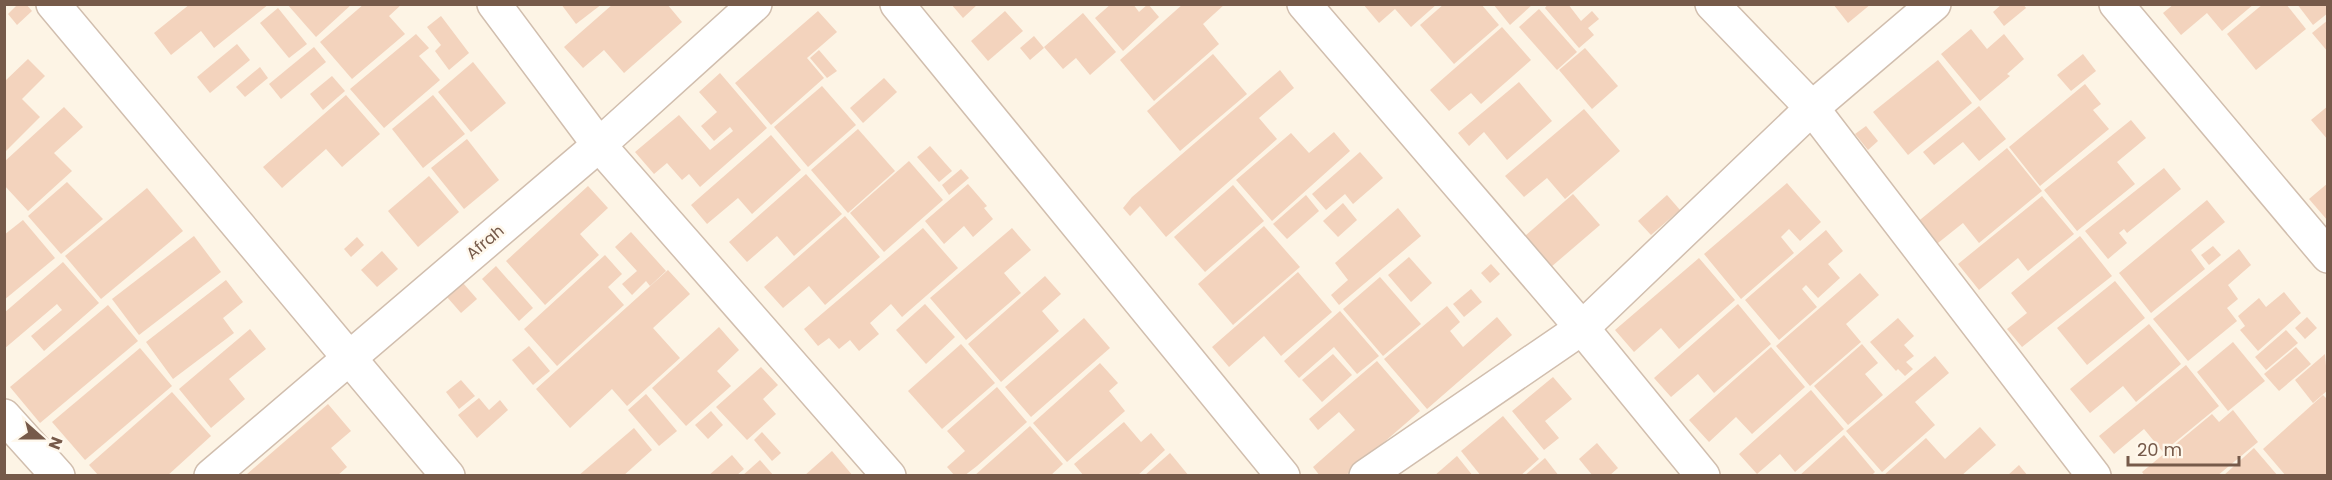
<svg xmlns="http://www.w3.org/2000/svg" width="2332" height="480" font-family="Poppins,sans-serif">
<style>
.building{fill:#f3d3bd}
.lines{fill:none;stroke-linecap:round;stroke-linejoin:round}
.minor-casing{stroke:#d1beae;stroke-width:36}
.minor{stroke:#fff;stroke-width:33}
.labels{text-anchor:middle;dominant-baseline:central;stroke-width:5;stroke-linejoin:round;paint-order:stroke}
.street-label{font-size:16px;fill:#765a4a;stroke:#fff8ec}
</style>
<rect width="100%" height="100%" fill="#fdf4e5"/>
<g class="building">
<polygon points="18,4 26,4 32,11 17,25 8,14"/>
<polygon points="190,4 269,4 214,48 201,31 171,55 154,33"/>
<polygon points="287,4 352,4 316,37"/>
<polygon points="364,4 402,4 389,16 405,34 352,79 320,42"/>
<polygon points="561,4 602,4 576,24"/>
<polygon points="613,4 667,4 682,22 624,73 604,50 583,68 564,47"/>
<polygon points="951,4 978,4 963,18"/>
<polygon points="1111,4 1133,4 1139,12 1148,4 1159,17 1123,51 1095,18"/>
<polygon points="1183,4 1225,4 1203,24 1219,44 1154,101 1120,60"/>
<polygon points="1363,4 1437,4 1411,27 1395,9 1379,23"/>
<polygon points="1444,4 1481,4 1499,25 1454,64 1420,25"/>
<polygon points="1493,4 1533,4 1510,25"/>
<polygon points="1548,4 1568,4 1581,21 1592,11 1599,19 1588,28 1594,35 1579,48 1545,8"/>
<polygon points="1833,4 1871,4 1848,23"/>
<polygon points="2002,4 2023,4 2026,8 2004,26 1993,12"/>
<polygon points="2174,4 2254,4 2222,31 2207,13 2181,35 2163,13"/>
<polygon points="2263,4 2286,4 2306,29 2256,70 2227,34"/>
<polygon points="2297,4 2328,4 2328,13 2313,25"/>
<polygon points="278,8 307,44 289,58 260,23"/>
<polygon points="1539,9 1577,52 1557,70 1519,27"/>
<polygon points="818,11 837,32 807,58 824,78 771,125 735,83"/>
<polygon points="1005,11 1023,31 988,61 971,41"/>
<polygon points="1083,13 1116,52 1090,75 1076,58 1063,69 1044,47"/>
<polygon points="441,16 469,53 449,70 435,51 441,45 427,27"/>
<polygon points="2328,20 2328,52 2312,33"/>
<polygon points="1502,27 1531,60 1481,104 1471,93 1449,111 1430,90"/>
<polygon points="1971,29 1987,49 2004,34 2024,59 2007,74 2010,76 1980,101 1941,54"/>
<polygon points="416,34 429,48 419,56 440,80 384,128 350,89"/>
<polygon points="1034,36 1044,48 1030,60 1020,48"/>
<polygon points="237,44 250,60 210,93 197,77"/>
<polygon points="314,47 326,62 281,99 269,84"/>
<polygon points="1585,48 1618,86 1592,109 1559,70"/>
<polygon points="819,50 837,71 827,78 810,58"/>
<polygon points="1213,54 1247,94 1180,151 1147,111"/>
<polygon points="2083,54 2096,71 2071,91 2057,75"/>
<polygon points="28,59 45,76 22,99 40,117 4,153 4,82"/>
<polygon points="1938,60 1972,103 1908,155 1873,112"/>
<polygon points="473,62 506,103 471,132 438,92"/>
<polygon points="260,67 268,78 245,97 236,87"/>
<polygon points="1280,70 1294,88 1259,118 1277,139 1166,237 1140,206 1130,216 1123,208 1132,197"/>
<polygon points="720,73 767,128 700,187 689,174 682,180 667,163 654,174 635,152 679,115 710,150 733,131 730,127 714,141 701,126 717,112 699,92"/>
<polygon points="332,76 345,91 323,110 310,94"/>
<polygon points="884,78 897,92 863,123 850,108"/>
<polygon points="1519,82 1552,121 1507,160 1484,132 1469,146 1458,133"/>
<polygon points="2085,84 2101,104 2093,110 2109,129 2040,186 2009,147"/>
<polygon points="822,86 856,125 808,167 774,127"/>
<polygon points="346,95 380,134 342,167 326,149 282,188 263,167"/>
<polygon points="433,95 465,134 423,168 392,129"/>
<polygon points="1979,106 2006,139 1979,161 1963,142 1934,165 1923,152"/>
<polygon points="2328,106 2328,140 2311,120"/>
<polygon points="64,107 83,127 54,153 72,171 28,211 4,185 4,162"/>
<polygon points="1584,109 1620,151 1565,199 1547,178 1524,197 1505,176"/>
<polygon points="2131,120 2146,138 2117,162 2135,184 2077,231 2044,190"/>
<polygon points="1866,126 1878,141 1868,150 1855,134"/>
<polygon points="858,129 895,171 848,213 811,170"/>
<polygon points="1334,132 1350,151 1272,221 1236,180 1291,133 1309,153"/>
<polygon points="771,135 801,170 752,214 738,198 707,224 691,205"/>
<polygon points="467,139 499,180 464,209 431,168"/>
<polygon points="930,146 952,171 939,182 917,157"/>
<polygon points="2007,148 2042,191 1979,243 1963,223 1933,247 1915,224"/>
<polygon points="1360,152 1383,178 1353,204 1345,194 1326,210 1312,194"/>
<polygon points="909,161 943,200 884,252 850,213"/>
<polygon points="2164,168 2181,189 2127,233 2124,229 2119,233 2127,243 2108,259 2085,231"/>
<polygon points="961,169 969,178 949,195 942,185"/>
<polygon points="806,174 842,214 794,256 777,236 747,262 729,242"/>
<polygon points="429,176 459,212 418,247 388,211"/>
<polygon points="67,182 103,219 61,254 28,216"/>
<polygon points="1787,183 1821,222 1800,241 1789,229 1781,237 1794,253 1741,299 1704,254"/>
<polygon points="2328,183 2328,221 2309,199"/>
<polygon points="968,184 987,206 984,208 993,219 973,237 964,226 944,244 925,221"/>
<polygon points="1233,185 1264,221 1205,272 1174,237"/>
<polygon points="588,186 608,208 580,234 599,255 545,305 506,261"/>
<polygon points="147,188 183,231 101,299 65,256"/>
<polygon points="1573,194 1600,225 1551,267 1525,236"/>
<polygon points="1306,195 1319,211 1287,239 1273,224"/>
<polygon points="1667,195 1680,210 1651,235 1638,221"/>
<polygon points="2042,196 2074,234 2028,271 2018,258 1979,290 1958,264"/>
<polygon points="2207,200 2225,222 2191,250 2205,269 2151,313 2119,273"/>
<polygon points="1343,203 1357,220 1338,237 1323,221"/>
<polygon points="1398,208 1421,236 1339,305 1331,295 1348,280 1335,263"/>
<polygon points="845,216 880,257 825,305 809,286 783,308 764,287"/>
<polygon points="23,220 55,258 4,300 4,235"/>
<polygon points="1264,226 1300,267 1233,325 1198,284"/>
<polygon points="923,228 958,268 902,317 891,304 870,323 879,334 859,351 850,340 839,349 829,338 818,346 804,329"/>
<polygon points="1012,228 1031,250 1004,273 1021,293 966,340 930,298"/>
<polygon points="1826,230 1843,251 1828,264 1840,278 1818,298 1806,285 1802,289 1817,307 1779,340 1745,300"/>
<polygon points="631,232 666,271 650,286 646,281 632,295 622,284 637,271 615,247"/>
<polygon points="194,236 221,272 139,335 112,299"/>
<polygon points="2080,236 2112,276 2022,347 2007,329 2027,313 2011,293"/>
<polygon points="357,237 364,245 351,257 344,249"/>
<polygon points="2213,246 2221,255 2209,265 2201,255"/>
<polygon points="2239,249 2251,265 2228,285 2238,299 2227,308 2237,321 2188,361 2153,319"/>
<polygon points="382,251 398,269 377,287 361,270"/>
<polygon points="605,255 622,274 608,287 624,305 557,366 524,329"/>
<polygon points="1409,257 1432,283 1411,302 1388,275"/>
<polygon points="1699,258 1735,300 1679,349 1661,328 1634,352 1615,330"/>
<polygon points="63,262 99,303 44,351 31,336 62,310 57,304 4,349 4,313"/>
<polygon points="1491,264 1500,274 1490,283 1481,273"/>
<polygon points="496,266 533,308 519,321 482,279"/>
<polygon points="668,270 690,294 653,328 680,358 627,406 612,389 570,428 536,389"/>
<polygon points="1298,272 1332,312 1281,356 1264,336 1229,367 1212,347"/>
<polygon points="1860,273 1879,295 1846,324 1861,342 1810,386 1776,346"/>
<polygon points="456,275 477,299 461,313 440,289"/>
<polygon points="1045,276 1061,294 1042,311 1059,331 1001,382 968,344"/>
<polygon points="1380,277 1421,324 1383,356 1343,309"/>
<polygon points="226,280 243,302 223,318 234,333 173,379 146,342"/>
<polygon points="2115,281 2145,318 2087,365 2057,328"/>
<polygon points="1471,289 1482,302 1464,317 1453,304"/>
<polygon points="2284,292 2301,313 2258,351 2240,330 2245,326 2238,316 2259,298 2266,307"/>
<polygon points="925,304 955,337 926,364 896,330"/>
<polygon points="1738,304 1771,344 1714,393 1698,374 1671,397 1654,378"/>
<polygon points="108,305 138,341 40,423 10,387"/>
<polygon points="1447,306 1460,322 1450,331 1463,347 1497,317 1512,335 1427,409 1384,359"/>
<polygon points="1340,311 1379,356 1357,374 1334,347 1299,378 1284,361"/>
<polygon points="2307,317 2317,328 2305,339 2295,328"/>
<polygon points="1084,318 1110,348 1031,417 1005,387"/>
<polygon points="1898,318 1914,336 1904,345 1914,356 1906,362 1913,369 1905,376 1898,369 1896,371 1870,342"/>
<polygon points="2149,324 2181,364 2136,402 2123,386 2090,413 2070,389"/>
<polygon points="719,327 739,350 717,371 731,386 686,426 652,388"/>
<polygon points="250,329 266,349 229,379 245,399 211,428 179,389"/>
<polygon points="2286,330 2298,343 2266,370 2255,357"/>
<polygon points="2233,342 2265,381 2228,411 2197,372"/>
<polygon points="961,344 995,383 942,429 908,391"/>
<polygon points="1862,344 1878,363 1865,374 1883,395 1848,425 1814,386"/>
<polygon points="529,346 550,371 533,385 512,360"/>
<polygon points="1771,347 1805,387 1752,434 1736,417 1709,442 1689,420"/>
<polygon points="2296,347 2311,364 2279,391 2264,374"/>
<polygon points="140,348 172,386 85,460 52,422"/>
<polygon points="1333,354 1352,375 1322,402 1302,380"/>
<polygon points="2325,354 2328,390 2313,403 2295,380"/>
<polygon points="1935,356 1949,373 1915,402 1935,425 1882,472 1846,431"/>
<polygon points="1377,361 1420,411 1345,476 1320,476 1313,467 1355,430 1339,412 1318,430 1309,419"/>
<polygon points="1100,363 1118,383 1109,391 1125,411 1067,462 1033,423"/>
<polygon points="2186,365 2219,406 2163,452 2144,429 2114,454 2099,436"/>
<polygon points="761,367 778,385 763,399 776,414 747,440 716,407"/>
<polygon points="1553,377 1572,399 1545,421 1559,438 1544,450 1512,411"/>
<polygon points="461,380 475,396 459,409 446,392"/>
<polygon points="997,387 1027,422 977,466 964,476 955,476 947,467 965,451 947,431"/>
<polygon points="1811,390 1844,429 1795,472 1780,454 1757,474 1739,454"/>
<polygon points="172,392 211,436 167,476 99,476 89,465"/>
<polygon points="646,394 677,431 659,446 628,410"/>
<polygon points="2323,395 2328,400 2328,474 2286,476 2263,449"/>
<polygon points="479,398 489,410 500,400 508,410 477,438 458,415"/>
<polygon points="328,404 351,431 331,448 347,467 337,476 249,476 247,474"/>
<polygon points="2233,410 2258,442 2217,476 2145,476 2142,472 2212,414 2219,422"/>
<polygon points="711,411 723,425 708,439 695,425"/>
<polygon points="1503,416 1539,459 1520,476 1481,476 1461,451"/>
<polygon points="1124,422 1141,442 1151,433 1165,450 1137,476 1084,476 1074,464"/>
<polygon points="1030,426 1063,464 1050,476 974,476"/>
<polygon points="1980,427 1996,445 1961,476 1883,476 1926,438 1945,459"/>
<polygon points="634,428 652,450 623,476 578,476"/>
<polygon points="762,432 781,453 772,461 754,440"/>
<polygon points="1844,435 1875,472 1871,476 1799,476"/>
<polygon points="1597,443 1618,468 1609,476 1593,476 1579,459"/>
<polygon points="2254,448 2278,476 2223,476"/>
<polygon points="832,451 853,476 804,476"/>
<polygon points="1170,453 1189,476 1144,476"/>
<polygon points="732,455 744,469 736,476 708,476"/>
<polygon points="1457,456 1473,476 1434,476"/>
<polygon points="1545,458 1559,476 1524,476"/>
<polygon points="760,460 774,476 742,476"/>
<polygon points="2019,465 2028,476 2007,476"/>
</g>
<g class="lines">
<defs>
<g id="minor">
<polyline points="53,4 448,476"/>
<polyline points="494,4 599,145 889,476"/>
<polyline points="897,4 1283,476"/>
<polyline points="1304,4 1582,328 1703,476"/>
<polyline points="1712,4 1812,108 2094,476"/>
<polyline points="2116,4 2328,256"/>
<polyline points="4,416 58,476"/>
<polyline points="211,476 599,145 755,4"/>
<polyline points="1366,476 1582,328 1812,108 1934,4"/>
</g>
</defs>
<use href="#minor" class="minor-casing"/>
<use href="#minor" class="minor"/>
</g>
<g class="labels">
<g class="street-label">
<text transform="translate(485 242) rotate(-40)">Afrah</text>
</g>
</g>
<rect width="2332" height="480" fill="none" stroke="#765a4a" stroke-width="12"/>
<g transform="translate(42 438) rotate(111)" stroke="#fff8ec" stroke-width="4.5" paint-order="stroke">
<path d="M0-4.5L10 22L0 15L-10 22Z" fill="#765a4a"/>
<text y="-9" font-size="16" font-weight="bold" text-anchor="middle" fill="#765a4a">N</text>
</g>
<path d="M2128 456v9h111v-9" fill="none" stroke="#765a4a" stroke-width="3"/>
<text x="2137" y="456" font-size="18" fill="#765a4a" stroke="#fff8ec" stroke-width="4.5" paint-order="stroke">20 m</text>
</svg>
